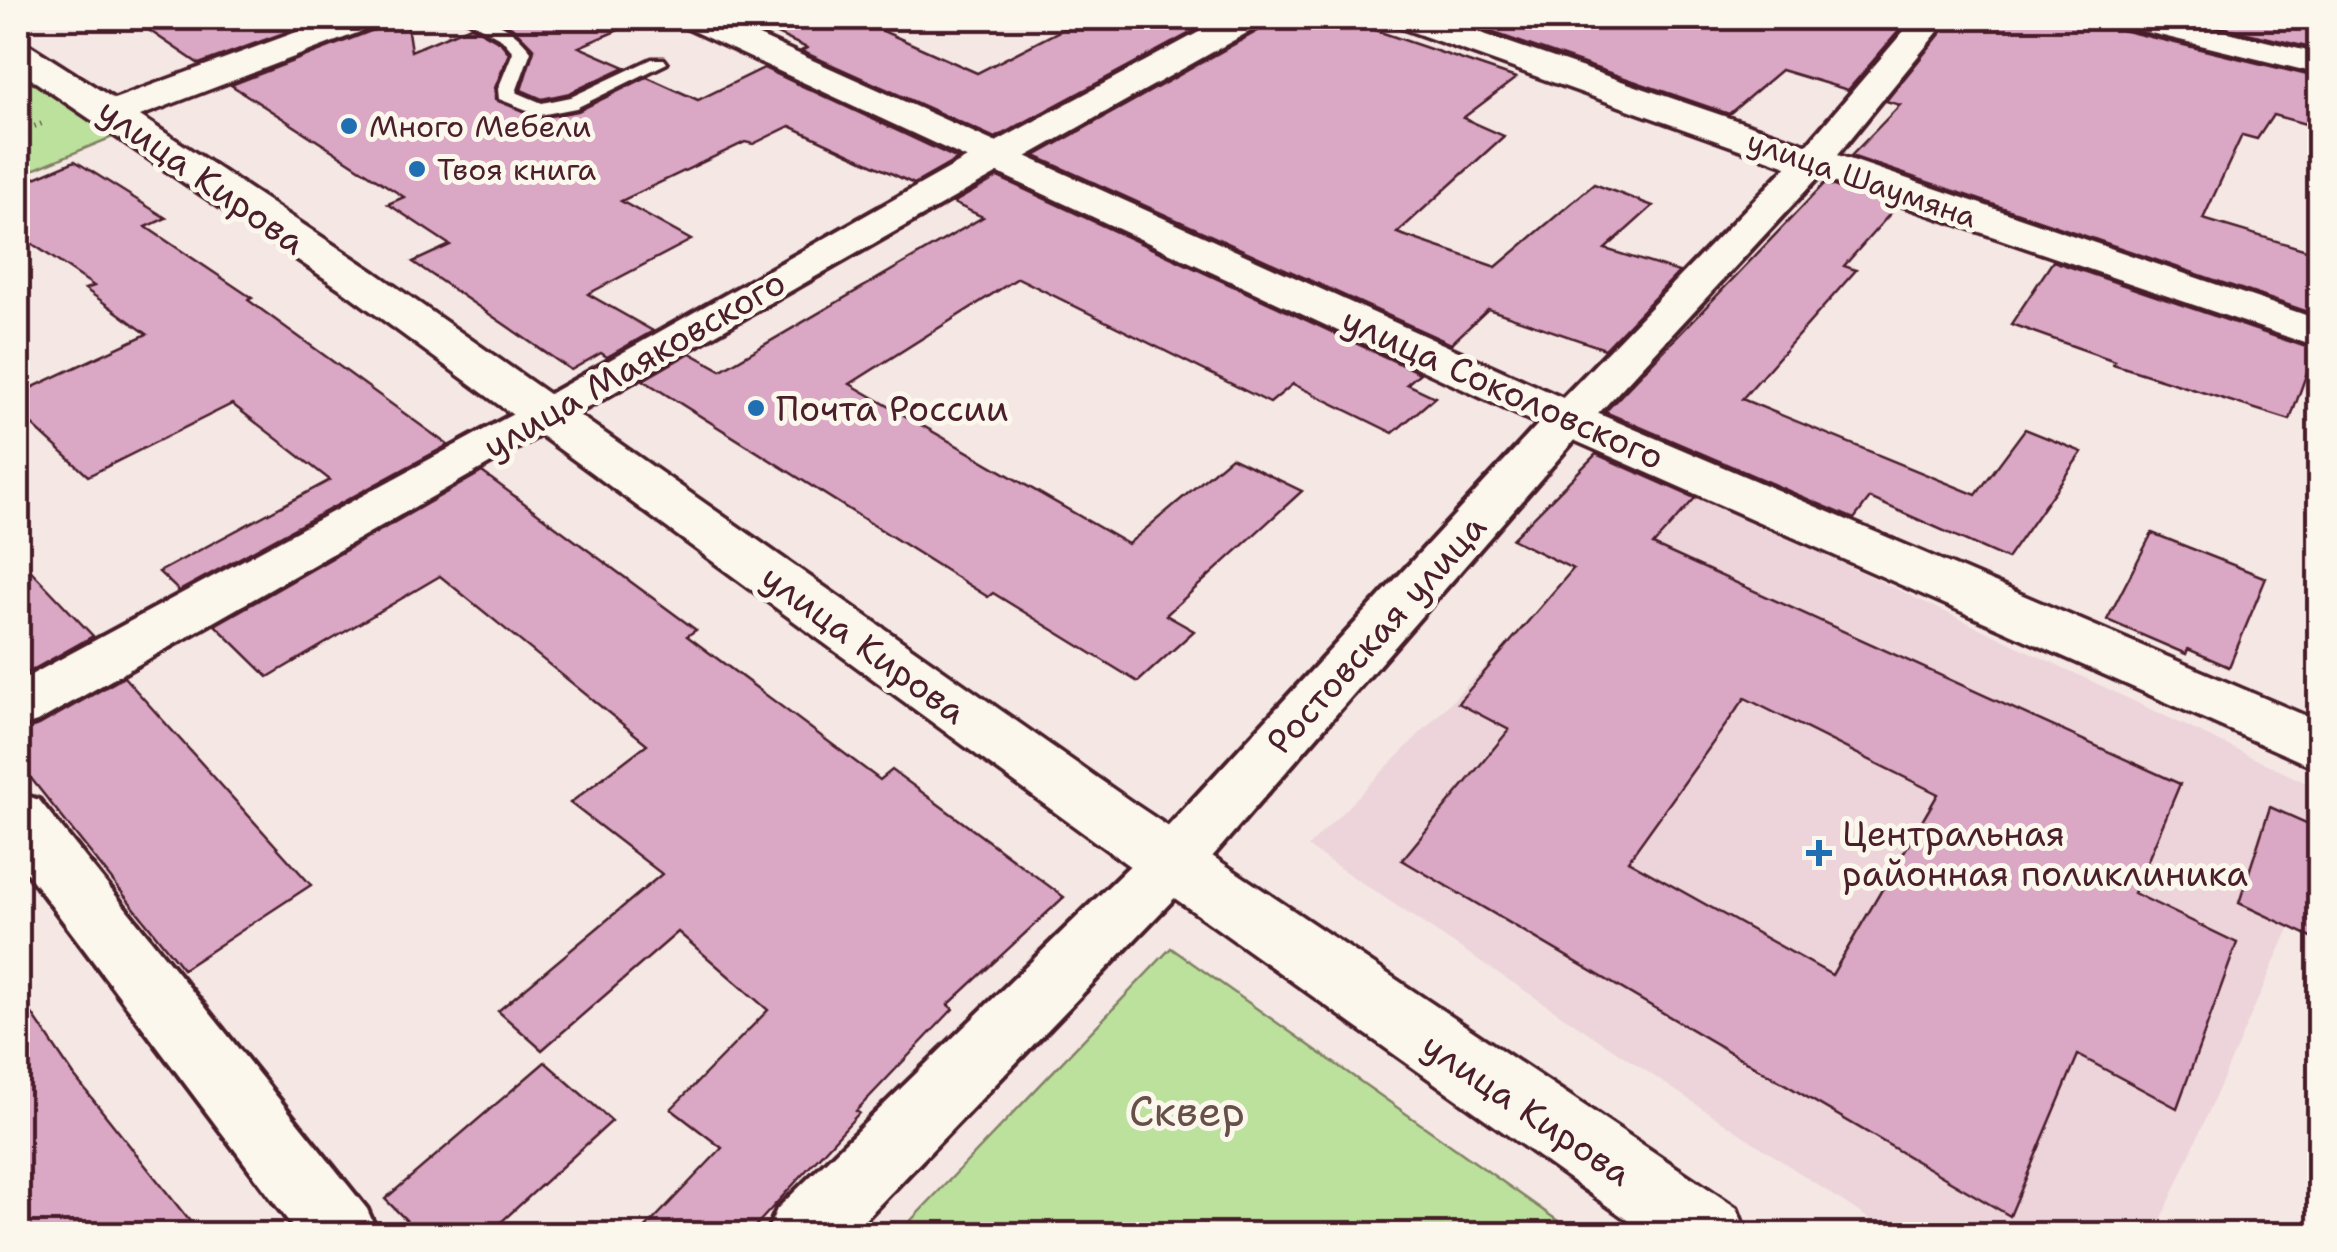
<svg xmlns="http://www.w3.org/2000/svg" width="2337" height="1252" font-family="'Shantell Sans',sans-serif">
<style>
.built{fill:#ecd4da}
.green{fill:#bbe19d;stroke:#828064;stroke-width:2.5}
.building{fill:#daa7c4;stroke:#4a1f2b;stroke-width:2.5;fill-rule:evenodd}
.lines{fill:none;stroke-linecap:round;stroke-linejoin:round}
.lane-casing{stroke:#4a1f2b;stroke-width:7}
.street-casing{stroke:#4a1f2b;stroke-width:8}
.secondary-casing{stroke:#4a1f2b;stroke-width:7}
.path{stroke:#4a1f2b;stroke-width:5;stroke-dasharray:1 5;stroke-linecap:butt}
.lane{fill:#fbf7ec;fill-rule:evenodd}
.street{fill:#fbf7ec;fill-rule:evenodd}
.secondary{fill:#fbf7ec;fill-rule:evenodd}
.poi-dot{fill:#1f6fb2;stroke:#fbf7ec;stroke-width:4}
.labels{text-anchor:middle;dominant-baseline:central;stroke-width:10;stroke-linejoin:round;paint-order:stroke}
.far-poi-label{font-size:30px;fill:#4a1f2b;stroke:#fbf7ec;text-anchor:start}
.far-street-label{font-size:30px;fill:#4a1f2b;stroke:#fbf7ec}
.street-label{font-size:35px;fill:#4a1f2b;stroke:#fbf7ec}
.poi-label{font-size:35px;fill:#4a1f2b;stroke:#fbf7ec;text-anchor:start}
.near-park-label{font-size:42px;fill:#665048;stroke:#fbf7ec}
</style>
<rect width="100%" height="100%" fill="#f4e7e4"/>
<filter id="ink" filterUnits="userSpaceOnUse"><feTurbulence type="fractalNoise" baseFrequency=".01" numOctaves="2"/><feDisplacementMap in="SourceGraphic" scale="20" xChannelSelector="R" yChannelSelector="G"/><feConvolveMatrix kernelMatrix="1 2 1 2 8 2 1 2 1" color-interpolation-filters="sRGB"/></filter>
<g filter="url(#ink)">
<polygon class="built" points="1669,481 2319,789 2319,860 2155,1234 1892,1234 1308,847"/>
<g class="green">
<polygon points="29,61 137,127 18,176 18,65"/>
<polygon points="1171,948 1561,1223 1553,1234 898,1234"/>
</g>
<g class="building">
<polygon points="131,18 325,18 199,64"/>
<polygon points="387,18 406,18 411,51 471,26 500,42 509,53 495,88 495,99 539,118 578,111 647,77 698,100 764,68 958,159 914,184 790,126 753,144 745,142 621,201 691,240 588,294 653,331 607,357 601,353 571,370 413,262 450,245 388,204 404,197 231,85 379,28"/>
<polygon points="493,18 646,18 579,47 625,67 570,93 542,99 521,90 534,49 512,27"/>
<polygon points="743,18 854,18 977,73 1085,18 1218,18 995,138 801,51 807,48"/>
<polygon points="1270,18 1339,18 1516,78 1463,118 1504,136 1397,233 1496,267 1594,184 1653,206 1605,249 1679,272 1605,349 1488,309 1451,344 1035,156 1263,28"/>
<polygon points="1466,18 1910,18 1848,90 1781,70 1729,114 1465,23"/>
<polygon points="1953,18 2110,18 2117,29 2320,78 2320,128 2273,115 2257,139 2242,135 2203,219 2320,254 2320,316 1851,156 1900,105 1886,101"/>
<polygon points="2183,18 2320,18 2320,50"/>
<polygon points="75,161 166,218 146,227 252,298 248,300 448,445 179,591 159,572 330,480 232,404 88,476 18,412 18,394 147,334 85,289 94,286 18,234 18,185"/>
<polygon points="998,177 1420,373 1407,384 1435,397 1393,433 1293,384 1270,403 1018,278 850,384 1128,544 1231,457 1302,491 1166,615 1194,631 1138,682 993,593 988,597 643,380 690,353 721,370 983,217 953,203"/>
<polygon points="1825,183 1896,207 1844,266 1856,270 1742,399 1976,495 2025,429 2082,452 2007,559 1870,498 1854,519 1605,412"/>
<polygon points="2053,261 2315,350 2290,420 2113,364 2115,361 2011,324"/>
<path d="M 1596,454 L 1695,498 L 1653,545 L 2180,784 L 2134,893 L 2237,943 L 2177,1108 L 2078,1055 L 2010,1216 L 1402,860 L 1509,730 L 1458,703 L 1573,569 L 1512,539 ZM 1745,698 L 1938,794 L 1832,975 L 1628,861 Z"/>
<polygon points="482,472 696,630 687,636 880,780 892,770 1064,897 948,1005 953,1009 856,1111 859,1113 748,1234 640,1234 722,1148 671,1109 768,1010 678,932 542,1050 498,1011 662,874 570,803 647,744 440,576 268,677 215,625"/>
<polygon points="2152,533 2266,578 2229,667 2188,649 2186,654 2107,620"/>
<polygon points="18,557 93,636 18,678"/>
<polygon points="124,677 311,885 183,969 18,762 18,731 39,725"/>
<polygon points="2270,807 2320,829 2320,941 2239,903"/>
<polygon points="18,993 75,1077 200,1234 18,1234"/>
<polygon points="545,1062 612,1121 488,1234 420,1234 385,1199"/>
</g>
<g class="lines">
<defs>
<path id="lane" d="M 464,18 C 493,16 513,28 531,51 L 516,92 L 542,103 L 571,97 L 652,59 L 664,59 L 667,63 L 576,108 L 540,115 L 499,99 L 498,89 L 513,52 L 502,39 Z"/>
<g id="street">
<path d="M 1225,18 L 1266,18 L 1261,25 C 851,253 446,491 37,722 L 18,728 L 18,682 L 530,405 L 983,149 Z"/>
<polygon points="1915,18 1949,18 1825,170 1584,429 1191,881 851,1234 766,1234 777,1209 1149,847 1552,409 1799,154"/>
<polygon points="2114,18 2169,18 2320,54 2320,74 2118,25"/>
<polygon points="18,793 39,800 367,1209 378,1234 298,1234 18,861"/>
</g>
<g id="secondary">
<polygon points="335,18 383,18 378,25 140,116 376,273 1136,805 1737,1208 1747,1234 1647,1234 1093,840 345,292 18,70 18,43 31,46 114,99"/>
<polygon points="675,18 719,18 1585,408 2320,722 2320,770 1551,430 680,25"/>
<polygon points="1388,18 1437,18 2320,320 2320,348 1798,170 1393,25"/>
</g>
</defs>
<use href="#lane" class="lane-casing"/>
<use href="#street" class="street-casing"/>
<use href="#secondary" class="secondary-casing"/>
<polyline class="path" points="18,133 43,123"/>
<use href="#lane" class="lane"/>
<use href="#street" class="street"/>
<use href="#secondary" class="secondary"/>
</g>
</g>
<g class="poi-dot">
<circle cx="349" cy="126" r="10"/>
<circle cx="417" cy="169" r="10"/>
<circle cx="756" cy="408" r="10"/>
<path d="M1814 838h10v10h10v10h-10v10h-10v-10h-10v-10h10z"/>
</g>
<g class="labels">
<g class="far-poi-label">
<text x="369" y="126">Много Мебели</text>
<text x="437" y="169">Твоя книга</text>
</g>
<g class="far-street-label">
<text transform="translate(1862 179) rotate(19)">улица Шаумяна</text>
</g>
<g class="street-label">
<text transform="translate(202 176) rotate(35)">улица Кирова</text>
<text transform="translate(634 364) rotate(-30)">улица Маяковского</text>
<text transform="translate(1503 388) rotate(24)">улица Соколовского</text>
<text transform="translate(1376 634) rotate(-48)">Ростовская улица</text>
<text transform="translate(864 644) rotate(36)">улица Кирова</text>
<text transform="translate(1527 1109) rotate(34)">улица Кирова</text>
</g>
<g class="poi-label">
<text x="776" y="408">Почта России</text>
<text x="1842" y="833">Центральная<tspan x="1842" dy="40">районная поликлиника</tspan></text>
</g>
<g class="near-park-label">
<text x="1187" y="1111">Сквер</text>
</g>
</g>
<rect width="2337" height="1252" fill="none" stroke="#fbf7ec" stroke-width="60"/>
<rect x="30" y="30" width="2277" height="1192" fill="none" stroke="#4a1f2b" stroke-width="4" filter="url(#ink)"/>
</svg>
